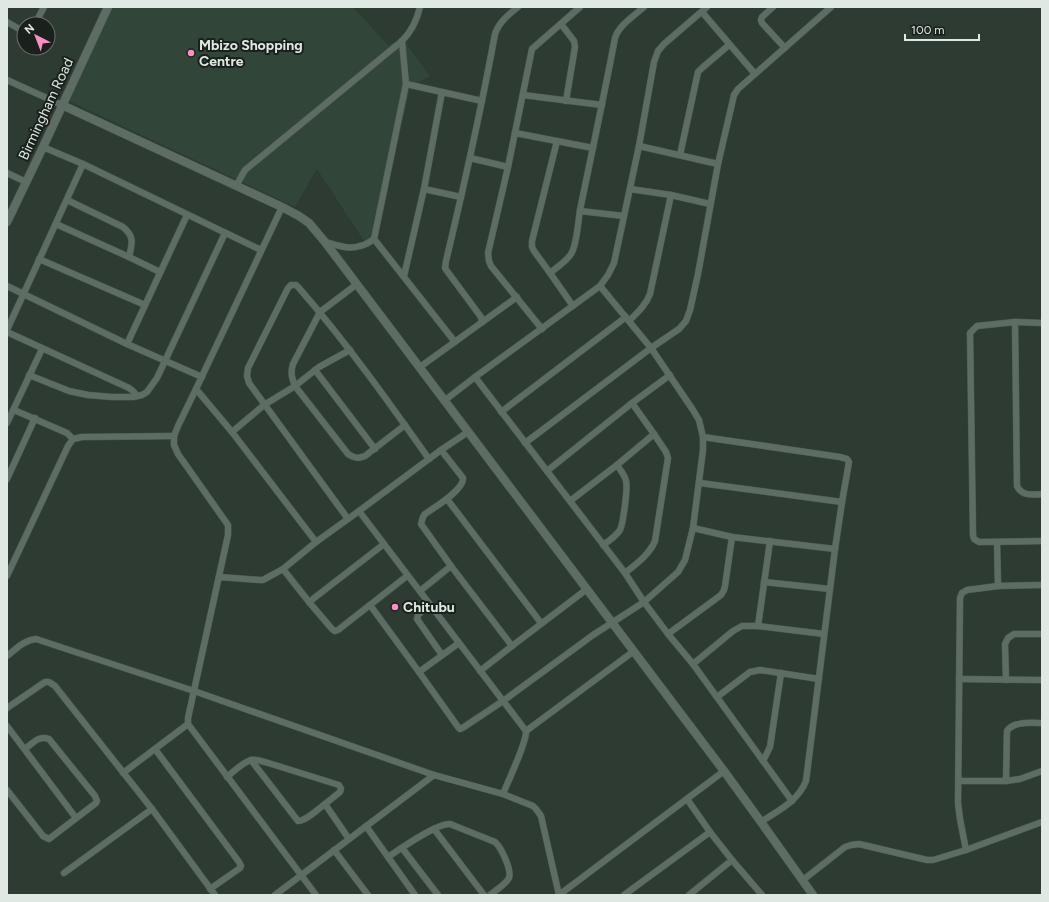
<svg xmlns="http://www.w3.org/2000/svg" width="1049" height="902" font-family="Figtree,sans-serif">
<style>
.built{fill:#314538}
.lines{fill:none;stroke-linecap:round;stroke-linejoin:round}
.street-casing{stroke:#4e5952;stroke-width:7}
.secondary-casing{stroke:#4e5952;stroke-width:9}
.street{stroke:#5d6d63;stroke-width:6}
.secondary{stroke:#5d6d63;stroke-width:8}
.poi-dot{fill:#fa8fc8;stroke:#1a201c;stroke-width:1.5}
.labels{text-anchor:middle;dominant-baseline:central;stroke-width:4;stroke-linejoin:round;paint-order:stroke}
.poi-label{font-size:14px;font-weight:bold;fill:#e0e8e3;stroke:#1a201c;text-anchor:start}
.street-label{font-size:14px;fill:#e0e8e3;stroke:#1a201c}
</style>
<rect width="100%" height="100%" fill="#2d3b32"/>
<polygon class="built" points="112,7 353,7 388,45 403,39 430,76 410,87 376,239 364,241 317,169 295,207 69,101"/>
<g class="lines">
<defs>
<g id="street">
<polyline points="773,7 762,17 761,20 762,23 785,48"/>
<polyline points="702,12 755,74"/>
<polyline points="7,22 21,30 24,30"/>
<polyline points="35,24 44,7"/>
<polyline points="561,24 574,41 575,47 566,101"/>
<polyline points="402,41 406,84 374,239 455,342"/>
<polyline points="7,80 62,105"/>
<polyline points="406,84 482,101"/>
<polyline points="523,95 602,105"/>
<polyline points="515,133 593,148"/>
<polyline points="557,141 532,241 532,247 534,251 550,273 573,306"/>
<polyline points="639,146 718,164"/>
<polyline points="43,147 83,164 261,250"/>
<polyline points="680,155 698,72 702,68 729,45"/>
<polyline points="470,158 508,167"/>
<polyline points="7,173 26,182"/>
<path d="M 236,186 L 245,170 L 402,41 C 412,31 417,20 420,7"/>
<polyline points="424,189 461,197"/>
<polyline points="630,189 671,195 710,204"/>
<path d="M 67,200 L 123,227 C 135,237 132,243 129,257"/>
<polyline points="282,207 196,389 178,426 174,436 174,445 178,454 228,525 228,535 188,718 188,724 191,728 316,895"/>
<polyline points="580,211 624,216"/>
<polyline points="56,224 129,257 160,272"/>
<path d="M 325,242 C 337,245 348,250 360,246 C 365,245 370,242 374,239"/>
<polyline points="39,259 145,305"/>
<path d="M 550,273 C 557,267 566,262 571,254 C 577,245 578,222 580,210 C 592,152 604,96 615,38 C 619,25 634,16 644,7"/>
<polyline points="404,276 424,189 442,92"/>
<path d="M 357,284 L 320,312 L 293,364 C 290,373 292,378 295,386 L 348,454 C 354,458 358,459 365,456 L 405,425"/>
<polyline points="7,286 127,344 202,377"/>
<path d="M 629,321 C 637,313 646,305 650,294 L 671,195"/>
<path d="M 482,322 L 481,317 L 447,271 L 445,268 L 446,261 C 464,186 481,110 495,34 C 499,22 508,15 518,7"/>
<path d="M 1015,322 L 1017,486 C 1022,496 1032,495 1042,494"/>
<polyline points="1042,323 1015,322 977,326 970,333 973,535 974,539 979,542 1042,541"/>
<polyline points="542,329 491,266 489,261 488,253 508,167 532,49 580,7"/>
<polyline points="7,330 83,164"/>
<polyline points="7,332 129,388 133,391 137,396"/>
<polyline points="127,344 187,215"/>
<polyline points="420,367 517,297"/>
<polyline points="315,370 375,449"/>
<polyline points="29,375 69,391 88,395 112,397 133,397 142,395 147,392 157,378 225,233"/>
<polyline points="475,377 625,573 644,602 668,634 693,664 792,801"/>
<polyline points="196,389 232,432 316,542"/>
<polyline points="444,401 475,377 600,286 608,275 614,263 639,146 654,62 658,51 664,44 707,7"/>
<polyline points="14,410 67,433 73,439"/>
<polyline points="501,412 626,317"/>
<polyline points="7,423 42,349"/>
<polyline points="232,432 264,405 295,386 319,367 350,350"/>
<path d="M 703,437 L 840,457 L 847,459 L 849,462 L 842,502 L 835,549 L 806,781 C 798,801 779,810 761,822"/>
<polyline points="525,443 651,348 679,329 686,321 690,310 698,274 718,164 734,95 738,89 755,74 831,7"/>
<path d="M 441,450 L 463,478 C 464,490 435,507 425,514 L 423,517 L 421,524 L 451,566 L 512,646"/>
<polyline points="547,471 632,403 670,375"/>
<polyline points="7,479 35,418"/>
<polyline points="700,483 842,502"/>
<polyline points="447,499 541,623"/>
<polyline points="570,501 617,465 654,434 632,403"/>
<path d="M 359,511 L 526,731 C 527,742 508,781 503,794"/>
<path d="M 348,519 L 249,383 L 247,376 L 248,368 L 288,288 L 291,285 L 296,285 L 299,288 C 346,342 388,401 429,459"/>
<polyline points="693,528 732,537 835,549"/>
<polyline points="997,542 998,586"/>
<path d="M 603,545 C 609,541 616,536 620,530 C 623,524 628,488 626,481 C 625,475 620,470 617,465"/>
<polyline points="283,569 309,602 332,629 335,631 338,630 407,576"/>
<path d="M 625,573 C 636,564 649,555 655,541 L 668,458 L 666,452 L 654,434"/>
<polyline points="7,576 68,446 73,439 82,437 174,436"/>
<polyline points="219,577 260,580 263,580 283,569 316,542 359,511 441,450 468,432"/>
<polyline points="764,582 830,589"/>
<polyline points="420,591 451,566"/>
<polyline points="309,602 384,544"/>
<polyline points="429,604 418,615 417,619 442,655"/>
<polyline points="370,605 419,672 458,727 460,729 464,727 503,701 593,635 644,602 678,572 685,560 693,528 703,450 703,437 699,420 693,410 651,348 600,286"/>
<polyline points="758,626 770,541"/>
<polyline points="668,634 721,595 724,590 725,586 732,537"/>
<path d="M 7,656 C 16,649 24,640 36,639 L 194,691 L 434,775"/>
<polyline points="693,664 733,631 742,626 758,626 824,634"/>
<polyline points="480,671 512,646 587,589"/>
<polyline points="419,672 459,643"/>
<polyline points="959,679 1042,680"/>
<polyline points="1006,680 1005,644 1008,638 1014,634 1042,634"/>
<polyline points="717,697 750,672 760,670 819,679"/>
<polyline points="7,708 45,682 49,682 55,686 152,809 215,895"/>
<polyline points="7,726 76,818"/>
<polyline points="526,731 634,651"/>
<polyline points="155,749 239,862 241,866 240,868 210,889"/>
<path d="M 251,760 L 298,821 C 306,821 318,809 325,804"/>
<polyline points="763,761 770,747 781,673"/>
<polyline points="123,773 188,724"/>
<path d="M 227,777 C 233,772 244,761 252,760 C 256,759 261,761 265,762 L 339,785 L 341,789 L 340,792 L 325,804 L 349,839"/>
<polyline points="959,781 1006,781 1020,779 1042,771"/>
<path d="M 1006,781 L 1007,731 C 1013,721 1032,723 1042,723"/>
<path d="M 7,790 L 43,836 L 49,839 L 96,803 L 97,801 L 95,796 L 49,739 C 39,735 33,743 25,749"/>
<polyline points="687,799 710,832 732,860 762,895"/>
<polyline points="366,826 415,895"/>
<polyline points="434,829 484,895"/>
<polyline points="402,848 438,895"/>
<polyline points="334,850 368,895"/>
<polyline points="966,850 960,819 958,803 960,598 962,593 967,590 998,586 1042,585"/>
<path d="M 388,857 C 400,849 437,823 450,824 L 495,842 C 501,847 512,870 509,878 C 507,883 495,891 490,895"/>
<polyline points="64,873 152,809"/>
<polyline points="803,880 845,847 851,845 859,844 927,860 933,860 966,850 1042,822"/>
<polyline points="275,895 434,775 503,794 533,806 536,809 541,816 559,895"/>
<polyline points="559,895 724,771"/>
<polyline points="624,895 710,832"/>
<polyline points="689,895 732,860"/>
</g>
<g id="secondary">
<polyline points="62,105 282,207 299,216 309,223 325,242 724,771 761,822 813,895"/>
<polyline points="7,222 43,147 108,7"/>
</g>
</defs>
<use href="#street" class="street-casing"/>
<use href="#secondary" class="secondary-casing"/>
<use href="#street" class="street"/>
<use href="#secondary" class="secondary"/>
</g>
<g class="poi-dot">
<circle cx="191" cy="53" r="4"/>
<circle cx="395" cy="607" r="4"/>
</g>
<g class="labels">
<g class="poi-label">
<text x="199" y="45">Mbizo Shopping<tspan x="199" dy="16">Centre</tspan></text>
<text x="403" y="607">Chitubu</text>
</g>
<g class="street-label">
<text transform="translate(46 109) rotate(-65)">Birmingham Road</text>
</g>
</g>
<rect width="1049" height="902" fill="none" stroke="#e0e8e3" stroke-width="16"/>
<g transform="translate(36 36) rotate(318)"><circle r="19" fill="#1a201c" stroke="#69706c"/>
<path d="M0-3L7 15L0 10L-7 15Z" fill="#fa8fc8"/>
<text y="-6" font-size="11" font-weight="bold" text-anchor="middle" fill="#e0e8e3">N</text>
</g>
<path d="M905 34v6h74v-6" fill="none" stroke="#e0e8e3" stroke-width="2"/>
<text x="911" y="34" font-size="12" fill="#e0e8e3" stroke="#1a201c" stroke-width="3" paint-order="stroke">100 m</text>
</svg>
